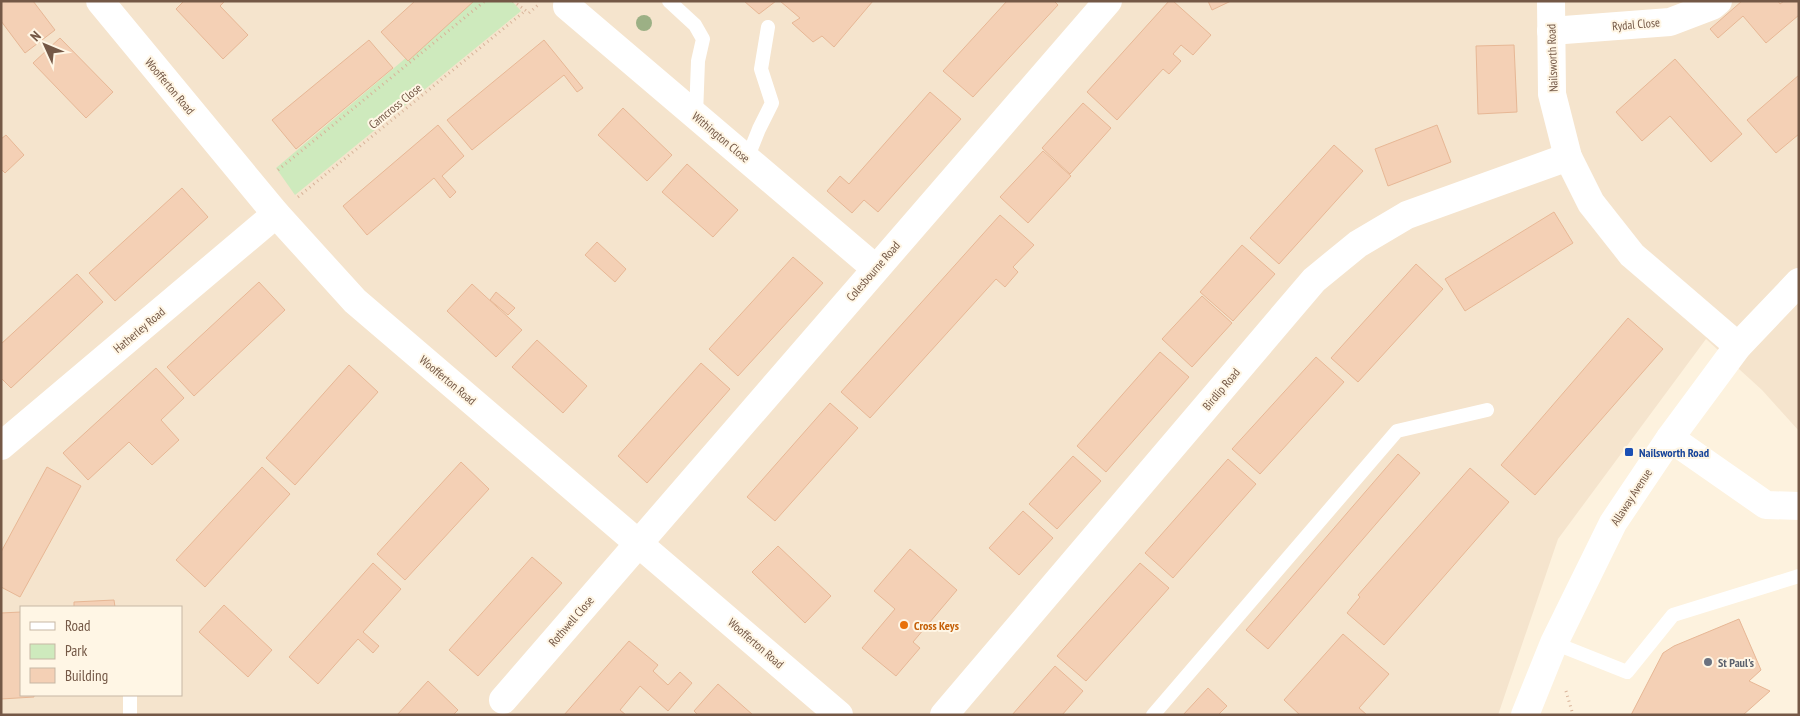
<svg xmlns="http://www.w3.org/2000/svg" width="1800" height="716" font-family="'PT Sans Narrow',sans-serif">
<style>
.residential{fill:#f5e4cd;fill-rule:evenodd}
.green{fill:#ceeabd}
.building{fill:#f4d0b5;stroke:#e7b795}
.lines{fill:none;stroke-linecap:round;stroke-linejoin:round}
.path{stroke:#d8b399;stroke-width:3;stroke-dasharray:1 4;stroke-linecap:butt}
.service{stroke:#fff;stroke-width:14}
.minor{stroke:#fff;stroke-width:28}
.tertiary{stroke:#fff;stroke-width:28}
.tree{fill:#9cb085}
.transit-dot{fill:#1a4fb4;stroke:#fff6e5;stroke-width:2}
.food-dot{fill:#e8710a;stroke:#fff6e5;stroke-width:2}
.worship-dot{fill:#6b7280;stroke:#fff6e5;stroke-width:2}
.labels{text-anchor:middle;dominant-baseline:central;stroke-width:4;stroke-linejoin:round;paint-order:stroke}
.street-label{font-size:12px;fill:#745846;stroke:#fff6e5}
.transit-label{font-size:12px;font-weight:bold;fill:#164399;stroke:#fff6e5;text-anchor:start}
.food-label{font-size:12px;font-weight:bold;fill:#c56008;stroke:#fff6e5;text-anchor:start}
.worship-label{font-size:12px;font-weight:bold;fill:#5b616d;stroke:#fff6e5;text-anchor:start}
</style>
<rect width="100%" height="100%" fill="#fdf2de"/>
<path class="residential" d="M 1,1 L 1799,1 L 1799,431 L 1762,390 L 1706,339 L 1558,539 L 1498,715 L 1,715 ZM 21,607 L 181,607 L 181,695 L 21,695 Z"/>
<polygon class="green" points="473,1 512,1 521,11 295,195 276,168"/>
<g class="building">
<polygon points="1,1 33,1 55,30 25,53 1,21"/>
<polygon points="184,1 225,1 220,6 248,35 223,59 176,9"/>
<polygon points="415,1 474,1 408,61 381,32"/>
<polygon points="744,1 776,1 759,14"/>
<polygon points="780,1 873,1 834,47 822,36 813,42 792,23 800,18"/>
<polygon points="1007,1 1054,1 1058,5 973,97 943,71"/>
<polygon points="1169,1 1173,1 1211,35 1193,55 1181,45 1173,54 1181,61 1169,74 1163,69 1117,120 1087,92"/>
<polygon points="1208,1 1231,1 1212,10"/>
<polygon points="1742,1 1778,1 1780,4 1784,1 1798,1 1799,15 1766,43 1743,16 1718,38 1710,29"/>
<polygon points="60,38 113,92 86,118 33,63"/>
<polygon points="369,40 393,68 296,149 272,120"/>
<polygon points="544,40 583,88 577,92 564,75 472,150 447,120"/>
<polygon points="1514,45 1517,112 1478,114 1476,46"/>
<polygon points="1675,59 1742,134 1711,162 1670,116 1642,141 1616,112"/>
<polygon points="1799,75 1799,134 1776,153 1747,120"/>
<polygon points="930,92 961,119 878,212 864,200 852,213 827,191 840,176 849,184"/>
<polygon points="1083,103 1111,128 1070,174 1042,148"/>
<polygon points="623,108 672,155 647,181 598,135"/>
<polygon points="438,125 464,156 442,176 456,192 450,198 434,178 367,235 343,206"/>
<polygon points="1437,125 1451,162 1388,186 1375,149"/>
<polygon points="6,135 24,155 5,173 1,169 1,139"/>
<polygon points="1334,145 1363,171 1279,264 1250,238"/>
<polygon points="1043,151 1071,176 1028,223 1000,197"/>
<polygon points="687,164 738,210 713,237 662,192"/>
<polygon points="182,188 208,217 115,301 89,273"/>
<polygon points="1554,212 1573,243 1465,311 1445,279"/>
<polygon points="1000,215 1034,245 1013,267 1018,272 1005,287 996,279 870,418 841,392"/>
<polygon points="597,242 626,269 615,282 585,255"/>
<polygon points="1242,245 1275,274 1233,321 1200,292"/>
<polygon points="793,257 823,283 738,376 709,349"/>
<polygon points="1416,264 1443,289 1358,382 1331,358"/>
<polygon points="77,274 103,302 11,388 1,378 1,344"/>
<polygon points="259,282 285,310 194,396 167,367"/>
<polygon points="472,284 522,330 496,357 447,311"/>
<polygon points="496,292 515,308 508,315 490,300"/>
<polygon points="1202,296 1232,323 1192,367 1162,339"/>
<polygon points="1628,318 1663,349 1535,495 1501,465"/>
<polygon points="537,340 587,386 563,413 512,367"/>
<polygon points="1160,352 1189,377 1106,472 1077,446"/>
<polygon points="1316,357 1344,382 1260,474 1232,449"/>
<polygon points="701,363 730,389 647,483 618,456"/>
<polygon points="349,365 378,392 295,485 266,458"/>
<polygon points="156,368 184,398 161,420 179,440 152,465 129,442 88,480 63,453"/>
<polygon points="830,403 858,428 775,521 747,497"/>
<polygon points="1398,454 1420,473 1268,649 1246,630"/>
<polygon points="1073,456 1101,481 1057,529 1029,504"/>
<polygon points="1228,459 1256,484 1173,578 1145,553"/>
<polygon points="461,462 489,489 405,580 377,554"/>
<polygon points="47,467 81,486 20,597 1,587 1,552"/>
<polygon points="262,467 290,494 205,587 176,560"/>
<polygon points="1470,468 1509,502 1384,645 1347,613 1360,597 1358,595"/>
<polygon points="1023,511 1053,538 1019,575 989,548"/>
<polygon points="778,546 831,596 805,623 752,572"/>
<polygon points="910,549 957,590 913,642 920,648 896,676 862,648 895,609 874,591"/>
<polygon points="532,557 562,583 478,676 449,650"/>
<polygon points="373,563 401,589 363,632 379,646 373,653 358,639 318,684 289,657"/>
<polygon points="1140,563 1169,588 1086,681 1057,656"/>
<polygon points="114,600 115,607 74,607 74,602"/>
<polygon points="224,605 272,650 248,677 199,632"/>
<polygon points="21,612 21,695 34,695 34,697 1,699 1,613"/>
<polygon points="1739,619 1761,670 1749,681 1770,691 1743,715 1631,715 1663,653 1674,646"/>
<polygon points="1343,634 1389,674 1359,708 1367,715 1300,715 1284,700"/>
<polygon points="629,641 658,665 653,671 668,685 680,672 692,683 668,711 640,686 620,710 626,715 564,715"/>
<polygon points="1055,666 1083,691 1062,715 1012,715"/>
<polygon points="428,681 458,710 453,715 397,715"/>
<polygon points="718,684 753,715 698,715 694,711"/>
<polygon points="1208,688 1227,706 1218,715 1183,715"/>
</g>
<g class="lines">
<g class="path">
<polyline points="513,1 529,13 538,5"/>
<polyline points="278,170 485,1"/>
<polyline points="298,197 525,11"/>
<polyline points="1566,691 1573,715"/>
</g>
<g class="service">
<polyline points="669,1 695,25 703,39 698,61 696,115"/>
<polyline points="747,159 759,129 772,103 761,69 768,27"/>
<polyline points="1554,643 1627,672 1673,615 1799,576"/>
<polyline points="130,715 130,695"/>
<polyline points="1153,715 1397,431 1487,410"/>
</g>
<g class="minor">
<polyline points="100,1 276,214 355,301 839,715"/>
<polyline points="1551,1 1552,94 1568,157 1591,203 1632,255 1738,346"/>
<polyline points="567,6 875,268"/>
<polyline points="1551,31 1670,22 1712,6 1718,1"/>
<polyline points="1670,438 1766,505 1799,506"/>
<polyline points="1,446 276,214"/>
<polyline points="503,700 1108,1"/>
<polyline points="944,715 1314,280 1358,244 1407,215 1568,157"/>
</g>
<polyline class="tertiary" points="1525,715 1554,643 1613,523 1670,438 1738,346 1799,282"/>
</g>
<circle class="tree" cx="644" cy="23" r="8"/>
<rect class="transit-dot" x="1624" y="447" width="10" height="10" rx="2.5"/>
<circle class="food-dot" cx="904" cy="625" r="5"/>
<circle class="worship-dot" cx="1708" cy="662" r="5"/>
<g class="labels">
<g class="street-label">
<text transform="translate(1636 24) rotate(-5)">Rydal Close</text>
<text transform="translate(1552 58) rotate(-92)">Nailsworth Road</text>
<text transform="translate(170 86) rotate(50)">Woofferton Road</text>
<text transform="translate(395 106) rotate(-39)">Camcross Close</text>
<text transform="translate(721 137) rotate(40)">Withington Close</text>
<text transform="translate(873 271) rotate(-49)">Colesbourne Road</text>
<text transform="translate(139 330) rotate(-40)">Hatherley Road</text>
<text transform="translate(448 380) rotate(40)">Woofferton Road</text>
<text transform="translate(1221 389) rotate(-50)">Birdlip Road</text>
<text transform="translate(1631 497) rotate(-57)">Allaway Avenue</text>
<text transform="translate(571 621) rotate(-49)">Rothwell Close</text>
<text transform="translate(756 643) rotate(41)">Woofferton Road</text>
</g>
<g class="transit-label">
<text x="1639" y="452">Nailsworth Road</text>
</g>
<g class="food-label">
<text x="914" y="625">Cross Keys</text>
</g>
<g class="worship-label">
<text x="1718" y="662">St Paul's</text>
</g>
</g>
<rect width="1800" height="716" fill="none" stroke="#745846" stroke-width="5"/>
<rect x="20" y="606" width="162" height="90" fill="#fff6e5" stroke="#c7b7a5"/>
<rect x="30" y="622" width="25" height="8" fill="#ffffff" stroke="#c7b7a5"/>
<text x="65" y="631" font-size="15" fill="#745846">Road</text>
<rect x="30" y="644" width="25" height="15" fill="#ceeabd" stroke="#c7b7a5"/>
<text x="65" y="656" font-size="15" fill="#745846">Park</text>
<rect x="30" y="668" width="25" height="15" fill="#f4d0b5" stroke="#c7b7a5"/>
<text x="65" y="681" font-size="15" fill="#745846">Building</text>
<g transform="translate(45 45) rotate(314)" stroke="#fff6e5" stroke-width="4" paint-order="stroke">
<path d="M0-4L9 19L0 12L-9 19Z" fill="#745846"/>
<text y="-8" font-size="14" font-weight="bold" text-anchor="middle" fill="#745846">N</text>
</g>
</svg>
